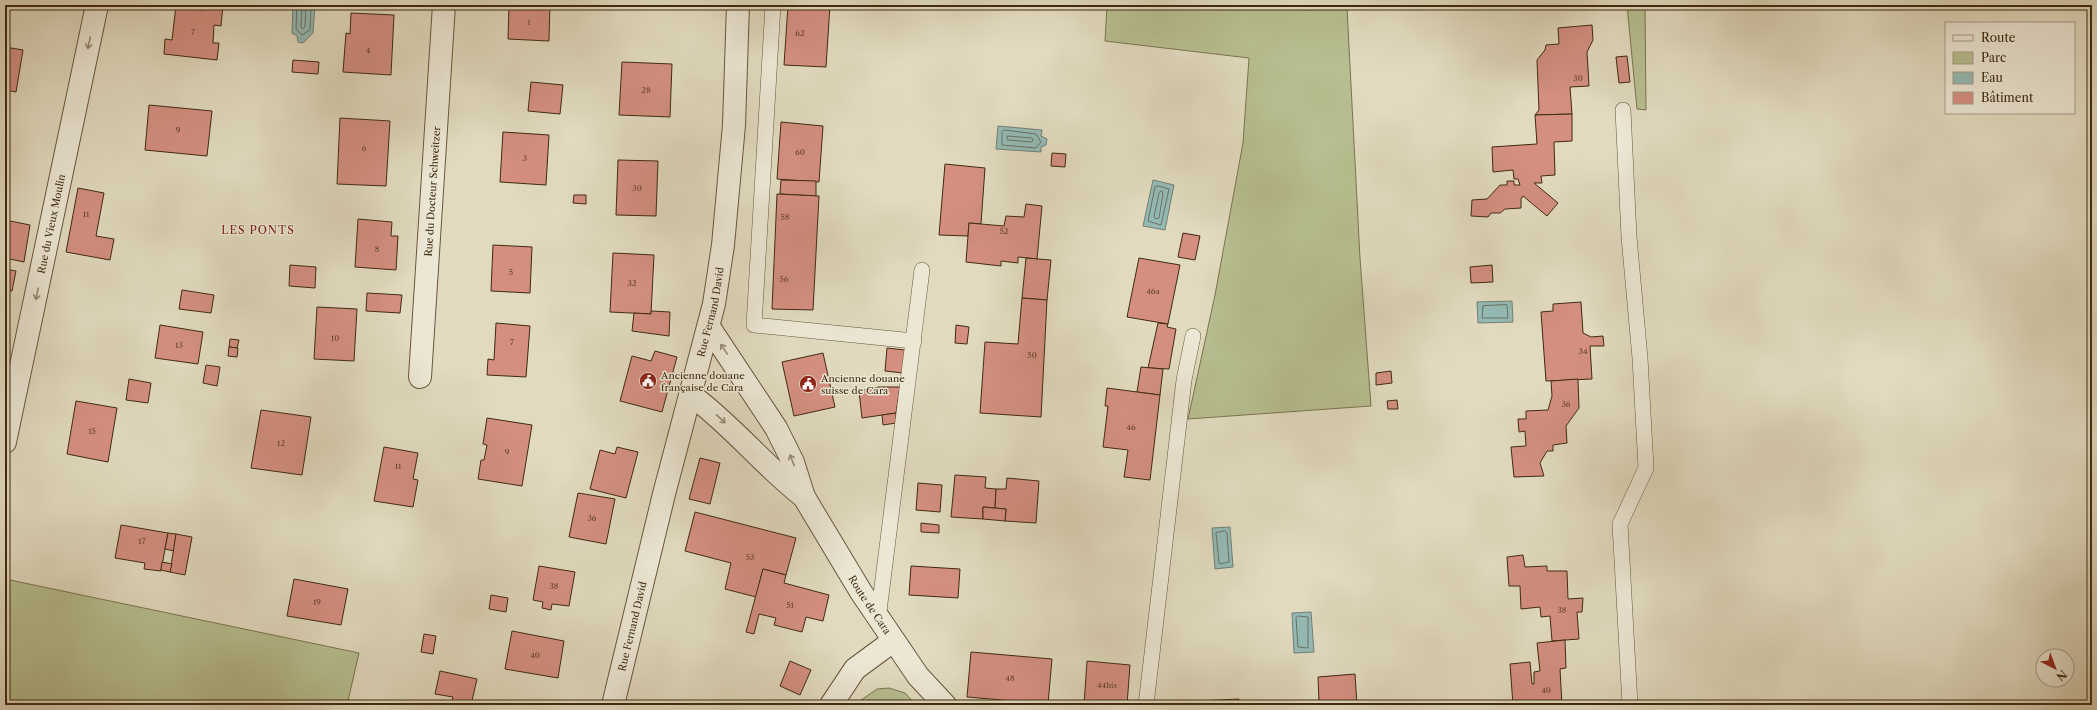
<svg xmlns="http://www.w3.org/2000/svg" width="2097" height="710" font-family="'Libre Caslon Text',serif">
<style>
.green{fill:#b7be8f;stroke:#7b7450}
.water{fill:#94bab5;stroke:#728073}
.lines{fill:none;stroke-linecap:round;stroke-linejoin:round}
.shore{stroke:#6a7262;stroke-width:1}
.building{fill:#d48f81;stroke:#3f2a10}
.service-casing{stroke:#68563c;stroke-width:16}
.minor-casing{stroke:#68563c;stroke-width:24}
.tertiary-casing{stroke:#68563c;stroke-width:24}
.service{stroke:#ece7d5;stroke-width:15}
.minor{stroke:#ece7d5;stroke-width:22}
.tertiary{stroke:#ece7d5;stroke-width:22}
.oneway{stroke:#968872}
.labels{text-anchor:middle;dominant-baseline:central;stroke-width:3;stroke-linejoin:round;paint-order:stroke}
.number-label{font-size:8px;fill:#64432c}
.street-label{font-size:10px;fill:#3f2a10;stroke:#ece7d5}
.poi-label{font-size:10px;fill:#3f2a10;stroke:#ece7d5;text-anchor:start}
.neighbourhood-label{font-size:11px;letter-spacing:1px;fill:#7a1f14;stroke:#ece7d5}
</style>
<rect width="100%" height="100%" fill="#e1dabf"/>
<filter id="stains"><feTurbulence type="fractalNoise" baseFrequency=".005" numOctaves="4"/><feColorMatrix values="0 0 0 0 .2 0 0 0 0 .09 0 0 0 0 .02 0 0 0 .5 -.17"/></filter>
<radialGradient id="worn" r=".72"><stop offset=".6" stop-color="#630" stop-opacity="0"/><stop offset="1" stop-color="#630" stop-opacity=".3"/></radialGradient>
<g class="green">
<polygon points="1107,5 1307,5 1307,10 1347,8 1360,258 1371,406 1188,419 1215,295 1243,143 1249,58 1105,41"/>
<polygon points="1627,5 1645,5 1646,110 1637,109"/>
<polygon points="5,579 359,653 347,705 5,705"/>
<polygon points="889,688 905,693 916,705 854,705 877,689"/>
</g>
<g class="water">
<polygon points="293,5 315,5 313,33 303,43 298,42 297,36 292,33"/>
<polygon points="998,126 1042,130 1041,136 1047,139 1046,145 1041,147 1041,152 996,149"/>
<polygon points="1153,180 1174,185 1165,230 1143,226"/>
<polygon points="1512,301 1513,322 1478,323 1477,302"/>
<polygon points="1230,527 1233,567 1215,569 1212,528"/>
<polygon points="1311,612 1314,652 1294,653 1292,613"/>
</g>
<g class="lines">
<g class="shore">
<polyline points="297,5 296,29 302,35 310,30 311,5"/>
<polyline points="302,5 301,27 303,29 305,27 306,5"/>
<polygon points="1004,130 1036,134 1041,142 1036,148 1002,145 1002,132"/>
<polygon points="1007,136 1032,138 1033,141 1031,142 1008,140"/>
<polygon points="1158,186 1169,189 1161,225 1148,221 1155,187"/>
<polygon points="1162,191 1163,194 1159,218 1156,219 1154,217 1159,193"/>
<polygon points="1507,305 1508,318 1482,318 1483,306"/>
<polygon points="1225,531 1227,533 1229,562 1220,564 1219,563 1216,533"/>
<polygon points="1298,616 1308,617 1308,648 1298,647 1296,618"/>
</g>
</g>
<g class="building">
<polygon points="176,5 194,5 194,9 202,10 202,5 223,5 221,26 214,25 213,43 219,43 217,60 164,54 165,39 172,40"/>
<polygon points="509,5 550,5 549,41 508,39"/>
<polygon points="620,5 666,5 665,8"/>
<polygon points="788,5 830,5 826,67 784,65"/>
<polygon points="351,13 394,15 391,75 343,72 346,33 350,34"/>
<polygon points="1592,25 1593,40 1587,52 1589,86 1570,87 1572,114 1535,115 1539,110 1537,60 1545,50 1546,45 1559,44 1558,28"/>
<polygon points="5,47 23,50 16,92 5,90"/>
<polygon points="1627,56 1630,82 1619,83 1616,57"/>
<polygon points="293,60 319,62 318,74 292,72"/>
<polygon points="622,62 672,64 670,117 619,115"/>
<polygon points="531,82 563,85 560,114 528,111"/>
<polygon points="149,105 212,111 207,156 145,150"/>
<polygon points="1572,114 1572,141 1554,142 1555,175 1541,176 1542,183 1534,183 1558,203 1547,216 1523,196 1521,199 1521,208 1505,209 1500,213 1491,213 1488,217 1471,216 1472,200 1487,199 1500,185 1507,185 1507,181 1514,181 1514,185 1520,185 1518,179 1514,179 1513,170 1493,172 1492,147 1537,144 1535,115"/>
<polygon points="340,118 390,121 386,186 337,184"/>
<polygon points="781,122 823,126 819,182 777,179"/>
<polygon points="503,132 549,135 546,185 500,182"/>
<polygon points="1052,153 1066,154 1065,167 1051,166"/>
<polygon points="618,160 658,161 656,216 616,215"/>
<polygon points="945,164 985,168 981,224 969,223 968,236 939,235"/>
<polygon points="781,180 816,181 816,196 780,194"/>
<polygon points="78,188 104,193 96,236 114,239 110,260 66,252"/>
<polygon points="777,194 819,196 813,310 772,309"/>
<polygon points="574,195 586,195 586,204 573,203"/>
<polygon points="1026,204 1042,206 1037,259 1018,257 1018,263 1001,261 1001,266 966,262 969,223 1004,226 1006,216 1024,217"/>
<polygon points="358,219 392,222 391,236 398,236 396,270 355,267"/>
<polygon points="5,220 30,225 24,262 5,258"/>
<polygon points="1183,233 1200,236 1195,260 1178,257"/>
<polygon points="493,245 532,247 530,293 491,291"/>
<polygon points="613,253 654,255 651,314 610,312"/>
<polygon points="1026,258 1051,260 1047,300 1022,298"/>
<polygon points="1139,258 1180,265 1168,324 1127,317"/>
<polygon points="290,265 316,267 315,288 289,286"/>
<polygon points="1492,265 1493,282 1471,283 1470,267"/>
<polygon points="5,269 16,271 12,291 5,290"/>
<polygon points="182,290 214,295 211,313 179,309"/>
<polygon points="367,293 402,295 400,313 366,311"/>
<polygon points="1022,298 1047,300 1041,417 980,413 985,342 1018,344"/>
<polygon points="1581,302 1583,333 1591,337 1603,336 1604,346 1590,346 1592,379 1546,381 1541,312 1553,311 1553,304"/>
<polygon points="317,307 357,309 354,361 314,359"/>
<polygon points="651,311 670,312 669,336 632,331 634,313 651,314"/>
<polygon points="496,323 530,326 526,377 487,375 488,359 494,360"/>
<polygon points="1158,323 1168,324 1167,327 1176,329 1169,369 1148,368"/>
<polygon points="160,325 203,332 198,364 155,358"/>
<polygon points="956,325 969,327 967,344 955,343"/>
<polygon points="230,339 239,340 237,348 229,347"/>
<polygon points="229,347 238,348 237,357 228,356"/>
<polygon points="887,348 905,350 903,373 885,371"/>
<polygon points="655,351 677,357 662,412 620,401 632,356 651,361"/>
<polygon points="823,353 835,407 794,416 782,362"/>
<polygon points="206,365 220,367 217,386 203,383"/>
<polygon points="1141,367 1163,369 1160,395 1137,392"/>
<polygon points="1391,371 1392,383 1376,385 1376,373"/>
<polygon points="129,379 151,383 148,403 126,400"/>
<polygon points="1578,379 1579,408 1566,426 1567,443 1553,445 1553,451 1547,451 1540,463 1544,476 1514,477 1511,447 1526,446 1525,431 1519,432 1518,419 1526,419 1526,411 1548,410 1552,396 1551,381"/>
<polygon points="879,387 900,387 896,413 862,418 859,391"/>
<polygon points="1107,388 1160,395 1150,480 1124,477 1128,450 1103,447 1108,406 1105,406"/>
<polygon points="1397,400 1398,409 1388,409 1387,401"/>
<polygon points="76,401 117,408 108,462 67,454"/>
<polygon points="261,410 311,417 302,475 251,468"/>
<polygon points="896,413 896,423 883,425 882,415"/>
<polygon points="487,418 532,425 522,486 478,479 481,460 484,460 487,445 483,444"/>
<polygon points="384,447 418,453 413,479 418,480 413,507 374,501"/>
<polygon points="617,447 638,452 626,498 590,489 600,450 615,454"/>
<polygon points="700,458 720,463 710,504 689,499"/>
<polygon points="955,475 986,477 985,488 996,489 995,508 983,507 983,519 951,517"/>
<polygon points="1007,478 1039,481 1036,523 1005,521 1006,509 995,508 996,489 1006,489"/>
<polygon points="918,483 942,485 940,512 916,510"/>
<polygon points="578,493 615,499 606,544 569,537"/>
<polygon points="983,507 1006,509 1005,521 983,519"/>
<polygon points="695,512 796,538 786,575 763,569 756,597 725,589 731,563 685,551"/>
<polygon points="921,523 939,525 939,533 921,532"/>
<polygon points="121,525 168,533 161,571 144,569 145,563 115,558"/>
<polygon points="168,533 176,534 174,551 165,549"/>
<polygon points="176,534 192,537 185,575 170,572"/>
<polygon points="1523,555 1525,567 1547,566 1547,571 1567,571 1568,599 1583,598 1582,612 1577,612 1579,639 1552,641 1550,616 1541,617 1540,607 1521,609 1520,586 1509,586 1507,557"/>
<polygon points="162,562 172,564 170,572 161,570"/>
<polygon points="539,566 575,572 569,606 552,604 551,610 542,608 543,602 533,600"/>
<polygon points="911,566 960,569 958,598 909,595"/>
<polygon points="763,569 786,575 784,583 829,595 823,621 806,617 802,632 774,625 776,618 759,614 754,634 746,632"/>
<polygon points="294,579 348,589 341,625 287,616"/>
<polygon points="491,595 508,598 506,612 489,609"/>
<polygon points="512,631 564,641 558,678 505,669"/>
<polygon points="424,634 436,636 433,654 421,652"/>
<polygon points="1565,640 1566,668 1560,669 1562,705 1513,705 1510,664 1530,662 1532,684 1534,684 1534,672 1540,671 1537,643"/>
<polygon points="971,652 1052,659 1048,704 967,697"/>
<polygon points="790,661 811,670 800,695 780,686"/>
<polygon points="1087,661 1130,665 1127,705 1084,705"/>
<polygon points="440,671 477,679 471,705 451,705 453,697 435,694"/>
<polygon points="1355,674 1357,705 1285,705 1285,703 1319,701 1318,677"/>
<polygon points="1239,699 1239,705 1199,705 1199,701"/>
</g>
<g class="lines">
<defs>
<g id="service">
<polyline points="773,5 754,325 914,341"/>
<polyline points="1623,110 1629,237 1640,358 1646,468 1620,524 1630,705"/>
<polyline points="878,619 922,270"/>
<polyline points="1146,705 1184,380 1193,336"/>
</g>
<g id="minor">
<path id="s1" d="M 420,377 L 444,5"/>
<path id="s2" d="M 5,442 L 97,5"/>
<polyline points="831,705 855,669 893,641"/>
</g>
<g id="tertiary">
<path id="s3" d="M 709,327 L 776,428 L 793,462 L 804,497 L 861,592 L 918,676 L 945,705"/>
<path d="M 691,395 C 733,426 763,465 804,497"/>
<path id="s4" d="M 613,705 L 664,494 L 714,304 L 723,245 L 734,125 L 738,5"/>
</g>
</defs>
<use href="#service" class="service-casing"/>
<use href="#minor" class="minor-casing"/>
<use href="#tertiary" class="tertiary-casing"/>
<use href="#service" class="service"/>
<use href="#minor" class="minor"/>
<use href="#tertiary" class="tertiary"/>
</g>
<defs><path id="oneway-shaft" d="M-6 0H5M1.5-3L5.5 0L1.5 3" fill="none" stroke-width="1.6" stroke-linecap="round" stroke-linejoin="round"/></defs>
<g class="oneway">
<use href="#oneway-shaft" transform="translate(89 43) rotate(102)"/>
<use href="#oneway-shaft" transform="translate(37 294) rotate(102)"/>
<use href="#oneway-shaft" transform="translate(724 349) rotate(-124)"/>
<use href="#oneway-shaft" transform="translate(721 419) rotate(43)"/>
<use href="#oneway-shaft" transform="translate(792 460) rotate(-111)"/>
</g>
<defs>
<symbol id="civic-disc" viewBox="-11 -11 22 22"><circle r="9.5" fill="#8f2418" stroke="#ece7d5"/><path d="M-.6-6.5H3V-4.5H.6V-3L4-1V1h2V6H-6V1h2V-1L-.6-3ZM-1.2 2.5V6h2.4V2.5Z" fill="#fff"/></symbol>
</defs>
<g fill-rule="evenodd">
<use href="#civic-disc" x="638" y="371" width="20" height="20"/>
<use href="#civic-disc" x="798" y="374" width="20" height="20"/>
</g>
<g class="labels">
<g class="number-label">
<text x="529" y="22">1</text>
<text x="193" y="32">7</text>
<text x="800" y="33">62</text>
<text x="368" y="50">4</text>
<text x="1578" y="78">30</text>
<text x="646" y="90">28</text>
<text x="178" y="130">9</text>
<text x="364" y="148">6</text>
<text x="800" y="152">60</text>
<text x="525" y="158">3</text>
<text x="637" y="188">30</text>
<text x="86" y="214">11</text>
<text x="785" y="217">58</text>
<text x="1004" y="231">52</text>
<text x="377" y="249">8</text>
<text x="511" y="272">5</text>
<text x="784" y="279">56</text>
<text x="632" y="283">32</text>
<text x="1153" y="291">46a</text>
<text x="335" y="338">10</text>
<text x="512" y="342">7</text>
<text x="179" y="345">13</text>
<text x="1583" y="351">34</text>
<text x="1032" y="355">50</text>
<text x="1566" y="404">36</text>
<text x="1131" y="427">46</text>
<text x="92" y="431">15</text>
<text x="281" y="443">12</text>
<text x="507" y="452">9</text>
<text x="398" y="466">11</text>
<text x="592" y="518">36</text>
<text x="142" y="541">17</text>
<text x="750" y="557">53</text>
<text x="554" y="586">38</text>
<text x="317" y="602">19</text>
<text x="790" y="605">51</text>
<text x="1562" y="610">38</text>
<text x="535" y="655">40</text>
<text x="1010" y="678">48</text>
<text x="1107" y="685">44bis</text>
<text x="1546" y="690">40</text>
</g>
<g class="street-label">
<text stroke="none"><textPath href="#s1" startOffset="186">Rue du Docteur Schweitzer</textPath></text>
<text stroke="none"><textPath href="#s2" startOffset="223">Rue du Vieux Moulin</textPath></text>
<text stroke="none"><textPath href="#s4" startOffset="405">Rue Fernand David</textPath></text>
<text stroke="none"><textPath href="#s3" startOffset="322">Route de Cara</textPath></text>
<text stroke="none"><textPath href="#s4" startOffset="81">Rue Fernand David</textPath></text>
</g>
<g class="poi-label">
<text x="661" y="375">Ancienne douane<tspan x="661" dy="12">française de Cara</tspan></text>
<text x="821" y="378">Ancienne douane<tspan x="821" dy="12">suisse de Cara</tspan></text>
</g>
<g class="neighbourhood-label">
<text x="258" y="230">LES PONTS</text>
</g>
</g>
<rect width="2097" height="710" fill="none" stroke="#e1dabf" stroke-width="20"/>
<rect x="6" y="6" width="2085" height="698" fill="none" stroke="#3f2a10" stroke-width="2"/>
<rect x="10" y="10" width="2077" height="690" fill="none" stroke="#3f2a10"/>
<rect x="1945" y="22" width="130" height="92" fill="#ece7d5" stroke="#a79b86"/>
<rect x="1953" y="35" width="20" height="6" fill="#ece7d5" stroke="#a79b86"/>
<text x="1981" y="42" font-size="12" fill="#3f2a10">Route</text>
<rect x="1953" y="52" width="20" height="12" fill="#b7be8f" stroke="#a79b86"/>
<text x="1981" y="62" font-size="12" fill="#3f2a10">Parc</text>
<rect x="1953" y="72" width="20" height="12" fill="#94bab5" stroke="#a79b86"/>
<text x="1981" y="82" font-size="12" fill="#3f2a10">Eau</text>
<rect x="1953" y="92" width="20" height="12" fill="#d48f81" stroke="#a79b86"/>
<text x="1981" y="102" font-size="12" fill="#3f2a10">Bâtiment</text>
<g transform="translate(2055 668) rotate(138)"><circle r="19" fill="#ece7d5" stroke="#a79b86"/>
<path d="M0-3L7 15L0 10L-7 15Z" fill="#8f2418"/>
<text y="-6" font-size="11" font-weight="bold" text-anchor="middle" fill="#3f2a10">N</text>
</g>
<rect width="100%" height="100%" filter="url(#stains)"/>
<rect width="100%" height="100%" fill="url(#worn)"/>
</svg>
